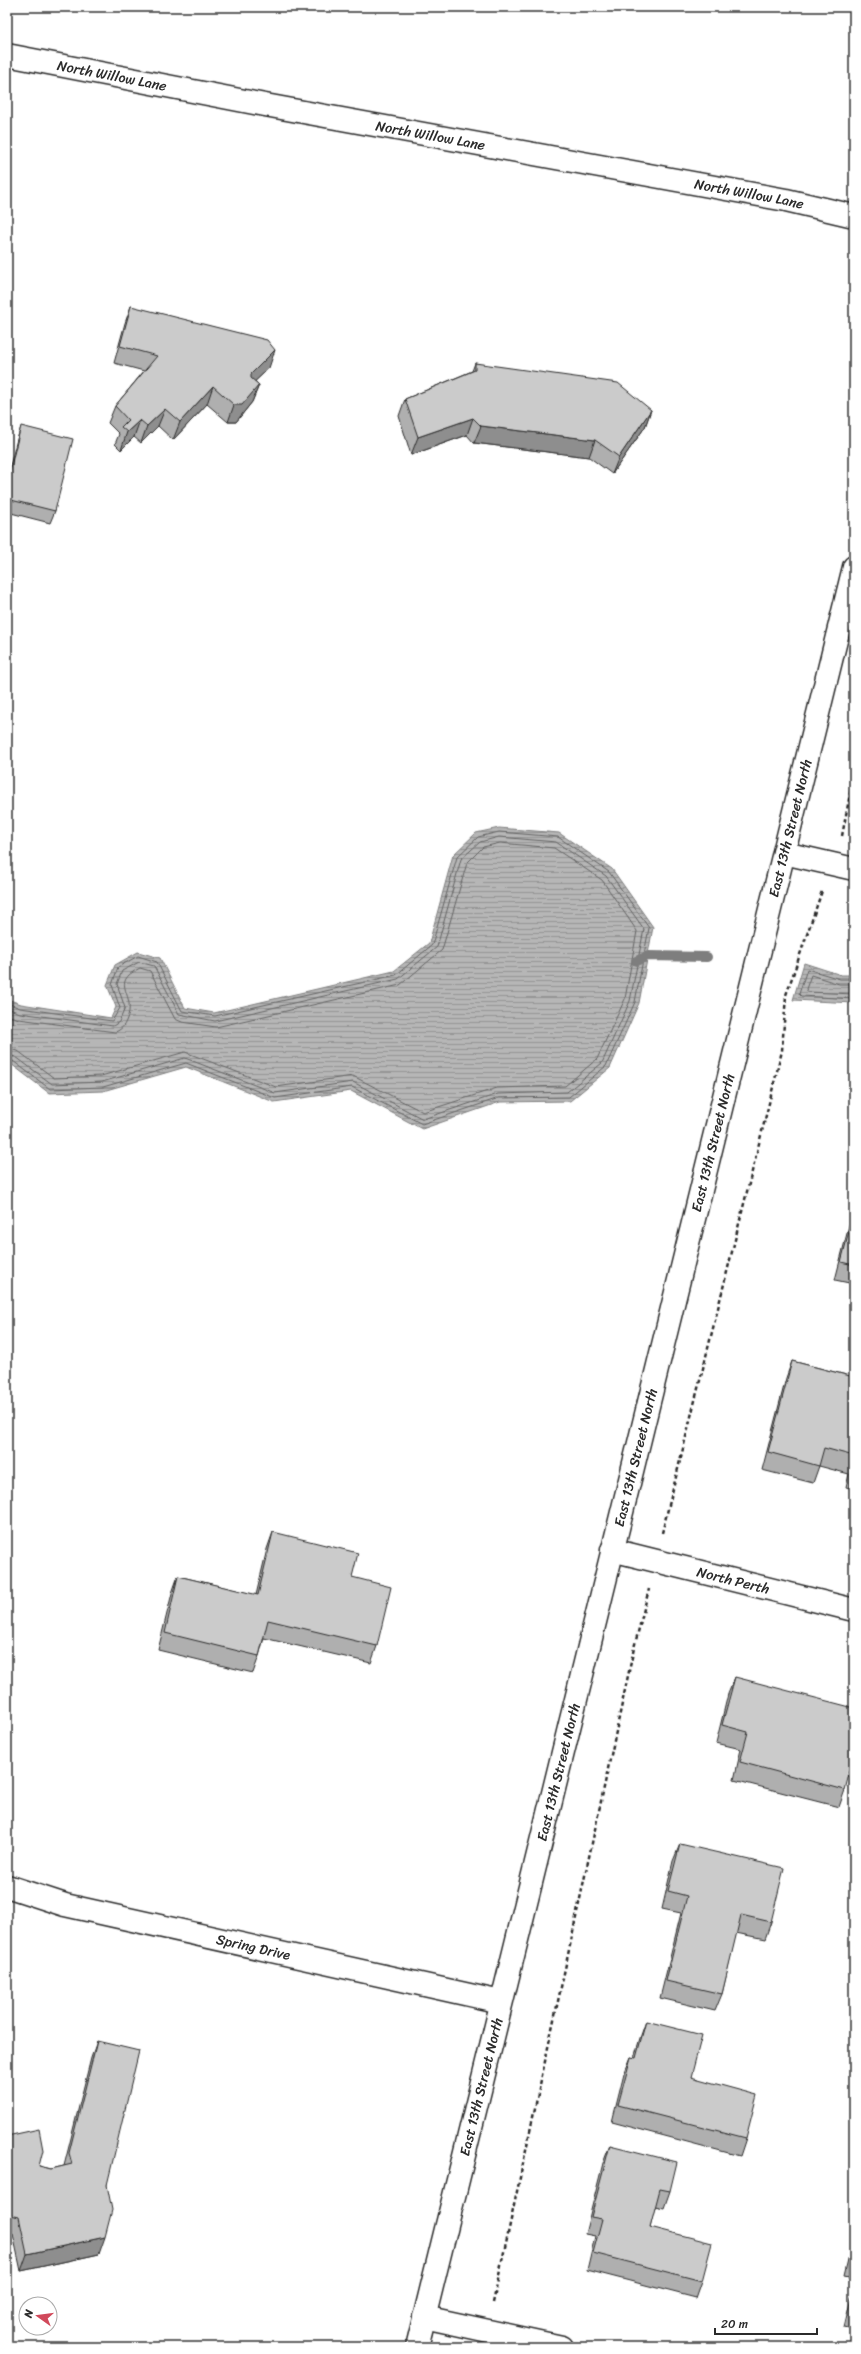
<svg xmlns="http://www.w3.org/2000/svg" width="861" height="2354" font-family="Sriracha,sans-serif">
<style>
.water{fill:url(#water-rules);stroke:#7e7e7e}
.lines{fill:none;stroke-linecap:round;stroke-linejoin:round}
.shore{stroke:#636363;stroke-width:1}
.stream{stroke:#7e7e7e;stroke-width:10}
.minor-casing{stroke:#2b2b2b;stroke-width:25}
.tertiary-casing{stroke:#2b2b2b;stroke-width:25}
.secondary-casing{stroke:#2b2b2b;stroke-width:25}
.path{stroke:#2b2b2b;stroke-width:2.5;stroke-dasharray:4 3;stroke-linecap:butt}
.minor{stroke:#fff;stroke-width:22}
.tertiary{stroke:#fff;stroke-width:22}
.secondary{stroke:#fff;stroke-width:22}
.wall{fill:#afafaf;stroke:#2b2b2b}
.shaded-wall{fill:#8e8e8e;stroke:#2b2b2b}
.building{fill:#cbcbcb;stroke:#2b2b2b}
.labels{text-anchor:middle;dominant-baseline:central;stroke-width:4;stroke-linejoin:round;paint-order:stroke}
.street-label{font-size:14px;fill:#2b2b2b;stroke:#fff}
</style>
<defs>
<pattern id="water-rules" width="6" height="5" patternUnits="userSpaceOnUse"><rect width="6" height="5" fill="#b6b6b6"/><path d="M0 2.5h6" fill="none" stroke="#949494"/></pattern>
</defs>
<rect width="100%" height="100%" fill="#fff"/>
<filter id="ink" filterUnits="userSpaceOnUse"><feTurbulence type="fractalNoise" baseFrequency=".025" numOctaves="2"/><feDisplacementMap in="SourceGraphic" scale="8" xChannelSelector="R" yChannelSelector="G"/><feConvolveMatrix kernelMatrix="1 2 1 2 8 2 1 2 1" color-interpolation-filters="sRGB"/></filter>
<g filter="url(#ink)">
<g class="water">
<polygon points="499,828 559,833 612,869 653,927 639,1003 610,1068 570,1101 500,1102 422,1129 351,1091 274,1102 186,1067 103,1091 49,1093 11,1064 7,1064 7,999 21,1004 111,1018 116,1007 107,985 115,965 138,952 160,958 185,1008 214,1013 394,971 429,943 453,855 476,833"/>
<polygon points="804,963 841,975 854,975 854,1003 793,1000"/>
</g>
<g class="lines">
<g class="shore">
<polyline points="854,979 840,979 807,969 799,994 801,996 854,999"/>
<polyline points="854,984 839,984 811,975 806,989 808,992 854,994"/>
<polyline points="7,1003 20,1008 112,1021 120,1008 112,985 118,967 138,956 157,962 182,1011 215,1016 396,975 432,945 457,857 478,837 499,832 558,837 609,872 649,928 635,1002 606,1066 569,1097 499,1098 422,1124 352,1087 275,1098 186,1063 103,1087 50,1089 13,1061 7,1060"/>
<polyline points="7,1008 20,1013 113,1026 119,1022 125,1008 117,984 122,971 139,962 154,966 179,1014 215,1021 398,979 437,947 461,859 480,842 499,837 556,842 606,876 644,929 630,1001 602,1063 567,1092 498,1094 423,1119 353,1082 275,1093 185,1058 102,1082 52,1084 16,1057 7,1055"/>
<path d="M 7,1015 L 19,1019 L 115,1032 C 121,1030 124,1026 126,1021 C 139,994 107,984 140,968 L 150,971 L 175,1019 L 182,1022 L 216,1027 L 400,985 L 442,950 L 467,863 L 483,847 L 500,843 L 554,848 L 602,880 L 637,931 L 625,999 L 597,1059 L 565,1086 L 497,1088 L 423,1112 L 353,1076 L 276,1087 L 185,1052 L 101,1076 L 54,1078 L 18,1051 L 7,1049"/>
</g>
<polyline class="stream" points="636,961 648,956 707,957"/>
<defs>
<g id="minor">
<path id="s1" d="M 7,55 L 265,105 L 786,200 L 854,216"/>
<polyline points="784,853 854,869"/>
<path id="s2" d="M 612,1550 L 854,1610"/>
<path id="s3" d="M 7,1886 L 65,1905 L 501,2002"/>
</g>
<polyline id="tertiary" points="424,2317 562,2347"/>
<g id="secondary">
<path id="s4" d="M 417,2347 L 854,567"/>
</g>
</defs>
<use href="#minor" class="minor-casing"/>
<use href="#tertiary" class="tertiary-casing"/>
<use href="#secondary" class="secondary-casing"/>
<g class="path">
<polyline points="842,836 854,773"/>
<polyline points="662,1533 782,1051 786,995 822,891"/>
<polyline points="493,2303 634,1648 649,1589"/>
</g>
<use href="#minor" class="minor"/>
<use href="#tertiary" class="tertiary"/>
<use href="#secondary" class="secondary"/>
</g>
<g class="wall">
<polygon points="131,306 269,368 255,381 259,385 252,402 236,422 228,422 207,404 173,440 158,426 141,443 134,437 121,450 115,444 119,434 108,423 115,406 144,371 114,363 125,323"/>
<polygon points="475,363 651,410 645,427 612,474 589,457 474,443 467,435 411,455 399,416 405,399 472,371"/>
<polygon points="21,427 55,511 50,523 7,512 7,477 17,439"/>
<polygon points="854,1206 854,1284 835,1280"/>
<polygon points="792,1361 854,1377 854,1489 846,1487 849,1474 819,1466 813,1483 762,1470 786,1378"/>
<polygon points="273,1532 352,1577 377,1646 371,1663 264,1638 259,1656 253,1673 158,1650 172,1593 178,1576 256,1595 267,1549"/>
<polygon points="735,1677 845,1790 839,1807 734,1780 741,1749 716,1743 728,1694"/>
<polygon points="680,1844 771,1922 765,1939 736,1933 722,1994 715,2011 660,1998 681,1913 662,1909 673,1861"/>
<polygon points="646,2021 691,2077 746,2138 740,2156 612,2122 624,2074 631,2057 634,2058 640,2038"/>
<polygon points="97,2041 107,2185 99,2254 21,2271 13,2234 7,2232 7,2136 39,2166 51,2169 64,2166 91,2058"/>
<polygon points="610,2145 670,2191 664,2208 655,2206 650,2227 702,2281 696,2298 587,2270 595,2236 585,2234 603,2163"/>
<polygon points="854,2235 854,2279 844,2277"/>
<polygon points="854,2286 854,2329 844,2327"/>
</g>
<g class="shaded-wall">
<polygon points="275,350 269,368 245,391 251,374"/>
<polygon points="259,385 252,402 236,422 228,422 234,405"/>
<polygon points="213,386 207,404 173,440 180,422"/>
<polygon points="165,409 158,426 141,443 147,426"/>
<polygon points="651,410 645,427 612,474 619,457"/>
<polygon points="473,418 467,435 411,455 418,437"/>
<polygon points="140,420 134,437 121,450 127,432"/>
<polygon points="481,426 595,440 589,457 474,443"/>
<polygon points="105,2237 99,2254 21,2271 27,2254"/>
</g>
<g class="building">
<polygon points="131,306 267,340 275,350 251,374 251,378 259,385 242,405 234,405 213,386 180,422 165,409 147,426 140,420 127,432 121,427 128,420 115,406 157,356 120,346"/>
<polygon points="475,363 618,383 651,410 619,457 595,440 481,426 473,418 418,437 405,399 475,370"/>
<polygon points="21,426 73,439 55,511 7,499 7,482"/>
<polygon points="854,1213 854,1265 841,1262"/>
<polygon points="792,1361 854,1377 854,1456 824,1448 819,1466 768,1452"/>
<polygon points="854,1463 854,1470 852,1470"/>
<polygon points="273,1532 358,1553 352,1577 391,1587 377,1646 268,1620 259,1656 165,1633 178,1576 258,1595"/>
<polygon points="735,1677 854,1708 854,1755 845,1790 740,1762 748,1732 722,1725"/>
<polygon points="680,1844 784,1868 771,1922 741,1915 722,1994 666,1981 687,1896 668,1891"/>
<polygon points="646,2021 702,2035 691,2077 757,2095 746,2138 618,2105 631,2057 636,2058"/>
<polygon points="97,2041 139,2051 107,2185 112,2210 105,2237 27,2254 19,2217 7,2214 7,2136 39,2129 43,2150 39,2166 51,2169 72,2164 69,2153"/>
<polygon points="610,2145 677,2162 670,2191 660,2189 650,2227 712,2243 702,2281 593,2253 602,2219 591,2217"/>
<polygon points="854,2244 854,2261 850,2260"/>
<polygon points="854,2296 854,2310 851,2310"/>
</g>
</g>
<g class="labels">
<g class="street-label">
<text stroke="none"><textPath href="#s1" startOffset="107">North Willow Lane</textPath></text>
<text stroke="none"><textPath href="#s1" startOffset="431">North Willow Lane</textPath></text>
<text stroke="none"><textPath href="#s1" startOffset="755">North Willow Lane</textPath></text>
<text stroke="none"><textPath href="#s4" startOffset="1564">East 13th Street North</textPath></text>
<text stroke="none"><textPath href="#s4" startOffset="1240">East 13th Street North</textPath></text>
<text stroke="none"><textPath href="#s4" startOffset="916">East 13th Street North</textPath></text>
<text stroke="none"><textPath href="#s2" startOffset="125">North Perth</textPath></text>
<text stroke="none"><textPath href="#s4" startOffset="592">East 13th Street North</textPath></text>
<text stroke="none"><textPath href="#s3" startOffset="254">Spring Drive</textPath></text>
<text stroke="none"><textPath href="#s4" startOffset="268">East 13th Street North</textPath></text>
</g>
</g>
<rect width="861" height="2354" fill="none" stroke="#fff" stroke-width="24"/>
<rect x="12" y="12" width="837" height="2330" fill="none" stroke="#2b2b2b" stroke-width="1.5" filter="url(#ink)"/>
<g transform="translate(38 2316) rotate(284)"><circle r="19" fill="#ffffff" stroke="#aaaaaa"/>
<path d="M0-3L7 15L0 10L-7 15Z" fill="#d1495b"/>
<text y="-6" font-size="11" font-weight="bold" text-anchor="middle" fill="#2b2b2b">N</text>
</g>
<path d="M715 2328v6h102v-6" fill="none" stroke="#2b2b2b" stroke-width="2"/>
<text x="721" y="2328" font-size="12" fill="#2b2b2b" stroke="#ffffff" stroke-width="3" paint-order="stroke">20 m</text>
</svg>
